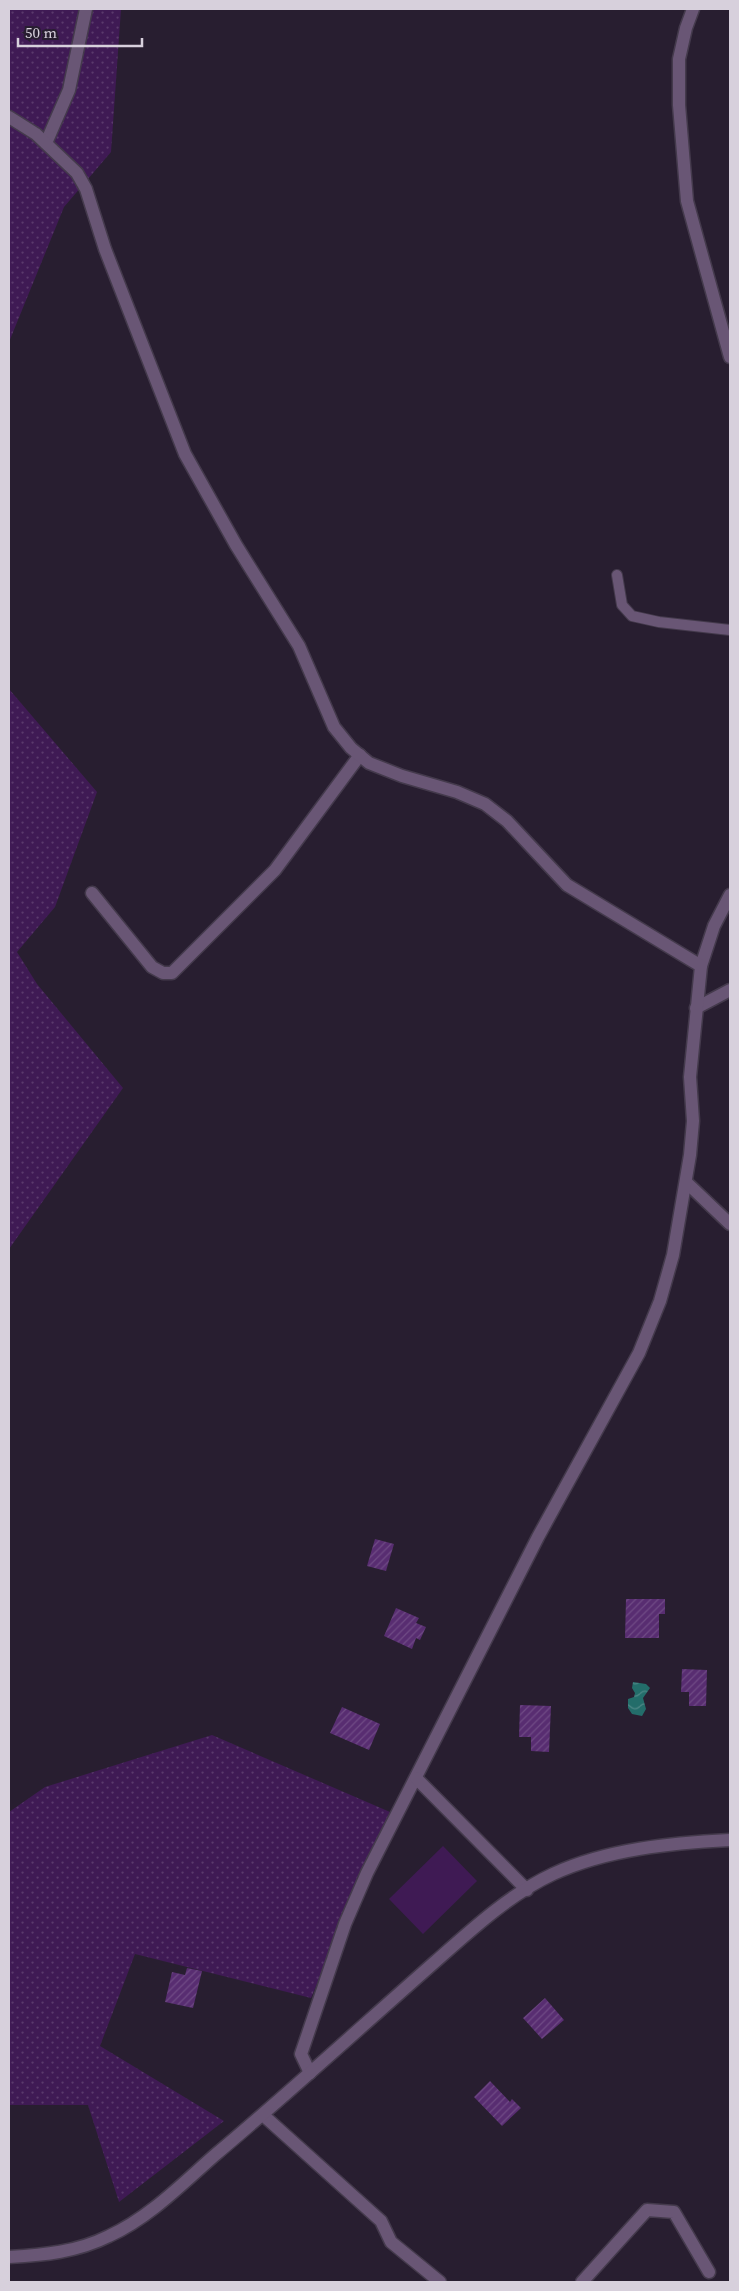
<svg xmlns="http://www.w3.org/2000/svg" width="739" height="2291" font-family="'Source Serif 4',serif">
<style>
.green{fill:url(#green-dots)}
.pitch{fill:#3f1a54}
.water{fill:url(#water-waves)}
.building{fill:url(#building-hatch)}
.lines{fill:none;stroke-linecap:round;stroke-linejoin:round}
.service-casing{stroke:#443a4c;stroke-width:12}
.minor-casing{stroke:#443a4c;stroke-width:15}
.tertiary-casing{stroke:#443a4c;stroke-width:15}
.service{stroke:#695675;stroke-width:10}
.minor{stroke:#695675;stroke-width:12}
.tertiary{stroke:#695675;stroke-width:12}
</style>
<defs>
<pattern id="green-dots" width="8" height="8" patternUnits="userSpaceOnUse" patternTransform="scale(1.25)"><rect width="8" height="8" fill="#3f1a54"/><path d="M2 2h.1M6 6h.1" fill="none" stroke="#5a3a6c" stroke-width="1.8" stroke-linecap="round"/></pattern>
<pattern id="water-waves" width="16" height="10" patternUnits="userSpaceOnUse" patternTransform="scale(1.25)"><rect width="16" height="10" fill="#236d6a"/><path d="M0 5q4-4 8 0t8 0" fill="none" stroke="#4d8786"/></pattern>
<pattern id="building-hatch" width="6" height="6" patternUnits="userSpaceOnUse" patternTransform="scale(1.25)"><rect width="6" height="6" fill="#582d71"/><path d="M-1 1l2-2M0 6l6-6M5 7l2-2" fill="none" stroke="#6f4a85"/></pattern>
</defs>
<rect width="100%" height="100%" fill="#281e30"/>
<g class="green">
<polygon points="9,9 121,9 111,152 64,207 9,342"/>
<polygon points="9,689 97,792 55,907 17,952 37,984 123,1088 9,1249"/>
<polygon points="212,1735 390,1812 311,1998 135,1954 100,2046 224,2121 119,2202 88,2105 9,2105 9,1812 45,1787"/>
</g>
<polygon class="pitch" points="443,1846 477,1881 423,1934 389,1899"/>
<polygon class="water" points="633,1682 646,1684 650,1688 643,1698 646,1709 642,1716 632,1714 628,1708 628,1699 634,1697 635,1693 632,1688"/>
<g class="building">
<polygon points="375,1539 394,1544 386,1571 367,1566"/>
<polygon points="626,1599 665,1599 665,1614 659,1614 659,1638 625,1638"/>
<polygon points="396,1608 419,1618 416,1623 426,1627 420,1640 416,1638 412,1649 384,1636"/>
<polygon points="682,1669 707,1670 706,1706 689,1706 689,1692 681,1692"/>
<polygon points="520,1705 551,1706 549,1752 531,1751 531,1737 519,1737"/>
<polygon points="342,1707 380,1724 369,1750 330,1733"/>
<polygon points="187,1968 202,1971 193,2008 165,2002 172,1972 185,1975"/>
<polygon points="545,1998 564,2020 542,2039 523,2018"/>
<polygon points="490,2081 510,2102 512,2099 521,2108 502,2126 474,2097"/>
</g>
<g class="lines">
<defs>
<polyline id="service" points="617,575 622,605 632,616 659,622 730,630"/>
<g id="minor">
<polyline points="693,9 686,28 679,59 679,105 687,201 730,357"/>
<polyline points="46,143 69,90 86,9"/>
<polyline points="92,893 152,967 163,973 172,973 275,870 360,755"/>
<polyline points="701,966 714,926 730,895"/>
<polyline points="696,1008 730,990"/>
<polyline points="686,1182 730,1224"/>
<polyline points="263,2115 381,2221 391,2242 440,2282"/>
<polyline points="582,2282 647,2210 674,2212 709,2272"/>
</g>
<g id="tertiary">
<polyline points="9,117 36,134 77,173 86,189 105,249 185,454 236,545 299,646 334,727 351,748 369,763 402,776 457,792 485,804 507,821 567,885 701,966 690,1077 693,1121 690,1155 673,1255 660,1301 639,1353 538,1537 367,1873 345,1924 301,2054 310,2073"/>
<polyline points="416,1778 527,1890"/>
<path d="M 9,2257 C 44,2255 77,2252 109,2236 C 149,2218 183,2183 215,2155 C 290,2092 362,2026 436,1961 C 471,1930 510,1894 553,1874 C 607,1849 672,1843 730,1840"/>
</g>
</defs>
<use href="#service" class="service-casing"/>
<use href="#minor" class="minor-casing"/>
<use href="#tertiary" class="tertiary-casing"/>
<use href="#service" class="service"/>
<use href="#minor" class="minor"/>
<use href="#tertiary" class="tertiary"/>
</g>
<rect width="739" height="2291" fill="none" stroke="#d7d0dc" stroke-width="20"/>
<path d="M18 38v8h124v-8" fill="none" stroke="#d7d0dc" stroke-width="2.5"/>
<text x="25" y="38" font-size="15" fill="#d7d0dc" stroke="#281e30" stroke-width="4" paint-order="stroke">50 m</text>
</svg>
